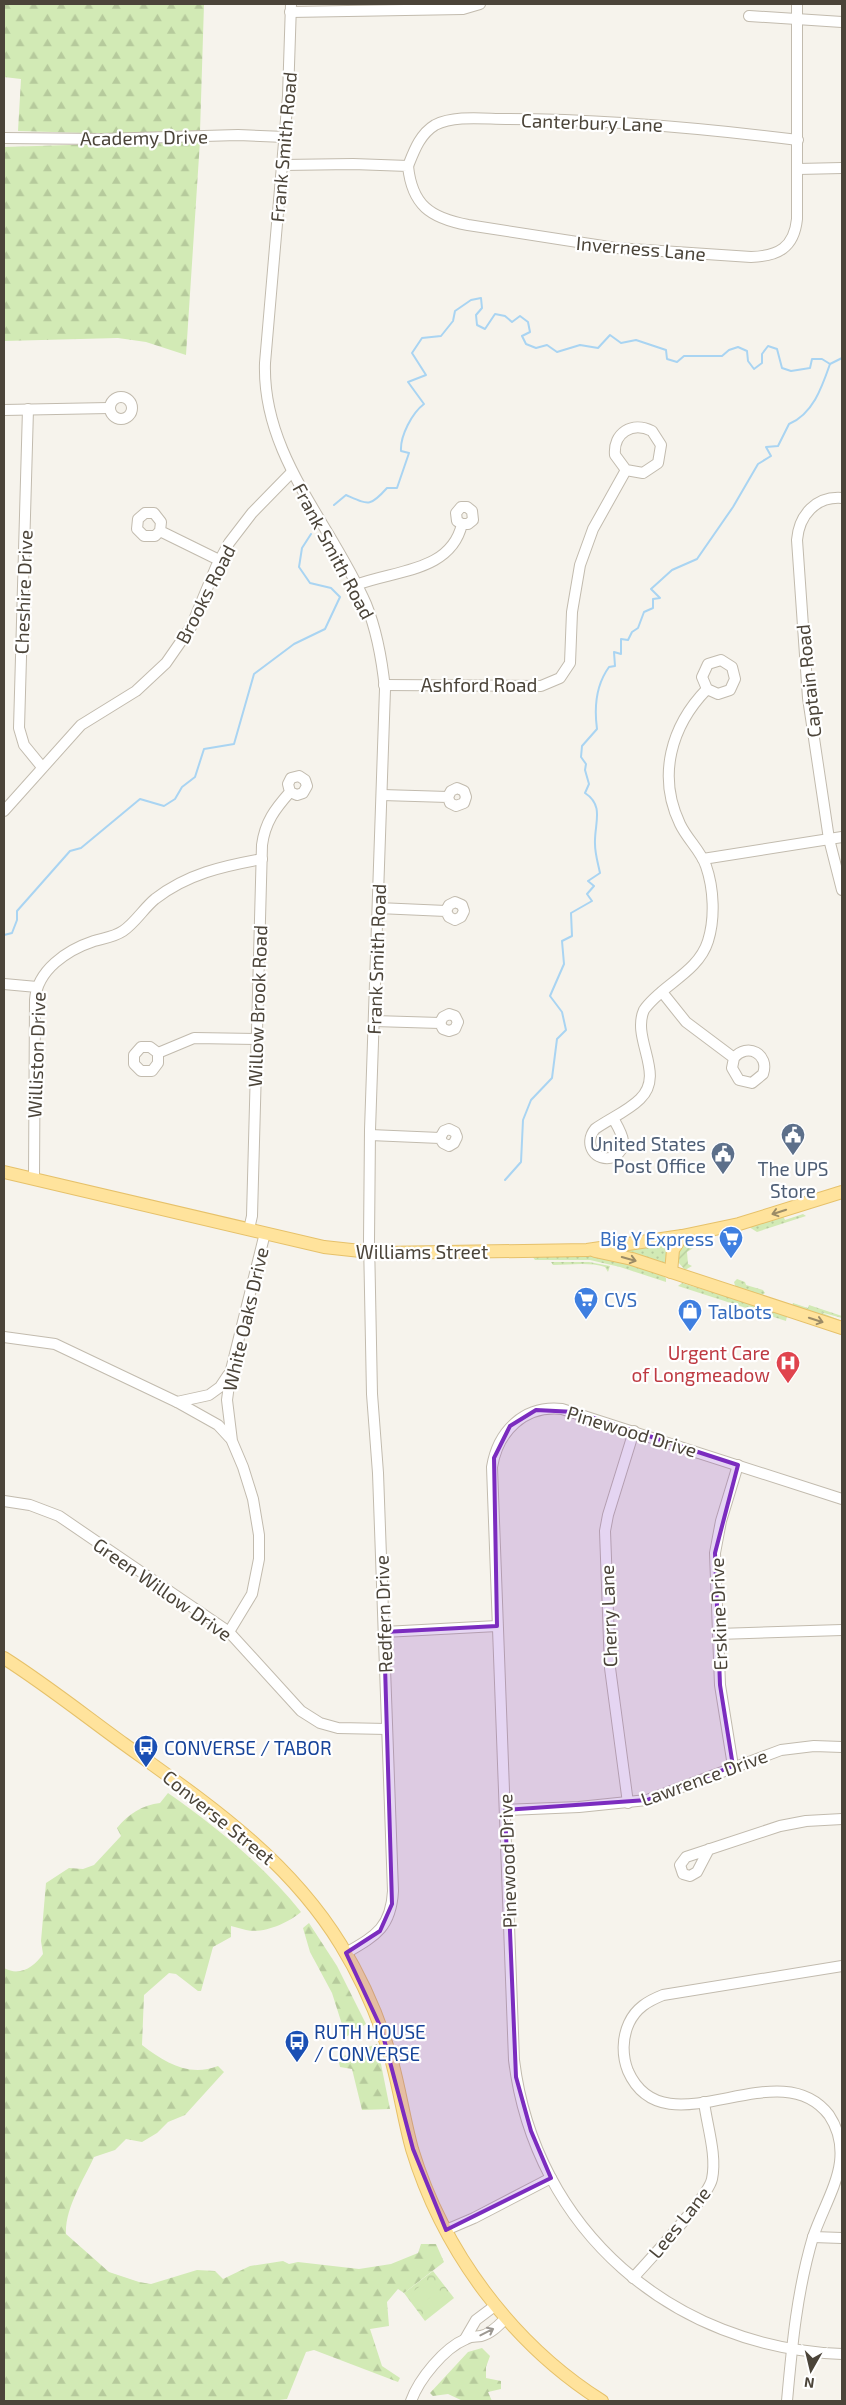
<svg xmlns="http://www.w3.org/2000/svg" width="846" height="2405" font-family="'Exo 2',sans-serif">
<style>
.grass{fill:url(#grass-dots)}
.forest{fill:url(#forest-firs)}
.park{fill:url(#park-crowns)}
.garden{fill:url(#garden-furrows)}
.pitch{fill:#d2eab5}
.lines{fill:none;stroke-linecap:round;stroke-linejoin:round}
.stream{stroke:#a9d4f2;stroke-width:2}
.minor-casing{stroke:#c2bbae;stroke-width:12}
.major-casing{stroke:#e6c16a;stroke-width:14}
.minor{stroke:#fff;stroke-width:10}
.major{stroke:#ffe39c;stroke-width:12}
.oneway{stroke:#9c8c66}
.oneway2{stroke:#9c9892}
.marked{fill:#7b2cbf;fill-opacity:0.2;stroke:#7b2cbf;stroke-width:4;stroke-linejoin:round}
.labels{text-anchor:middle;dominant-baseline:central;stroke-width:4.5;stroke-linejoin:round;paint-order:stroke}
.street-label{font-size:19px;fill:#4b4439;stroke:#fff}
.service-label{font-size:19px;fill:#4e5e75;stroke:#fff;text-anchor:end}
.shop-label{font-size:19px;fill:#366cbe;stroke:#fff;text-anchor:start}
.health-label{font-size:19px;fill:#be3a42;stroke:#fff;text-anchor:end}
.transit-label{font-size:19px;fill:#164399;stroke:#fff;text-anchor:start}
</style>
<defs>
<pattern id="grass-dots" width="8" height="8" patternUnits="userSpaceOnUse" patternTransform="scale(1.25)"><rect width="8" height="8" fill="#d2eab5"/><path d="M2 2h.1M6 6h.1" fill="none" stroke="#b6ca9c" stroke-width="1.8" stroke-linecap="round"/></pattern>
<pattern id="forest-firs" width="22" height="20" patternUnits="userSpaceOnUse" patternTransform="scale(1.25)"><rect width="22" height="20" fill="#d2eab5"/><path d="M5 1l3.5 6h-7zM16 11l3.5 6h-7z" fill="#b6ca9c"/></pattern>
<pattern id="park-crowns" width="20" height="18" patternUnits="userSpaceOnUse" patternTransform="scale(1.25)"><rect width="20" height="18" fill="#d2eab5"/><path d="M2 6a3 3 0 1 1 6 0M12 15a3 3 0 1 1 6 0" fill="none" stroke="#b6ca9c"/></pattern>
<pattern id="garden-furrows" width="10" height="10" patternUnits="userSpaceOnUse" patternTransform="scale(1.25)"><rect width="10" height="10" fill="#d2eab5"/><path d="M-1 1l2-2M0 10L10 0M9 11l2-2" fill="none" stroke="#b6ca9c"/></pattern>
</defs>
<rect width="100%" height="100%" fill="#f6f3ec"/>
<g class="grass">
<polygon points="803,1214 806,1216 757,1232 749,1227 783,1216 785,1220"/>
<polygon points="670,1242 668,1266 618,1249"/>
<polygon points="587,1255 610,1258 662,1275 666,1278 666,1282 620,1267 590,1260 535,1260 532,1256"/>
<path d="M 551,1262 L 589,1262 L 610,1266 L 608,1272 L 605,1267 C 589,1262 570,1265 553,1265 Z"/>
<polygon points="737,1279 745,1282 746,1285 763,1290 765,1293 761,1296 736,1289 734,1282"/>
<polygon points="682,1283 787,1315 786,1321 678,1286"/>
<polygon points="793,1303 808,1308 809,1305 842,1316 842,1318 820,1312 842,1321 842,1324 792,1307"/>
</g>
<g class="forest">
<polygon points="4,4 204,4 200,132 120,134 18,131 21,79 4,77"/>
<polygon points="200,141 186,355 146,342 118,338 4,341 4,147"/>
<path d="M 168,1793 C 218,1828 263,1865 301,1912 C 288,1923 264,1934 246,1930 C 241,1929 236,1927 231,1926 L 231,1937 L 213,1947 L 201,1991 L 198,1991 L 176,1974 L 169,1973 L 144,1995 L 142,2045 C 165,2063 189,2077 218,2066 L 224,2072 L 185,2115 L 168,2122 L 157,2133 L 142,2142 L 126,2139 L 115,2150 L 94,2157 C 83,2181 65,2208 66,2234 L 109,2272 L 139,2282 L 151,2284 L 197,2270 L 215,2271 L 223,2279 L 250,2266 L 283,2261 L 289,2264 L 298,2262 L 359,2269 L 391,2264 L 418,2253 L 421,2244 L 436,2244 L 444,2262 L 404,2293 L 398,2289 L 387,2302 L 389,2326 L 370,2329 L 382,2366 L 400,2378 L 398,2382 L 314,2350 L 306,2352 L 287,2399 L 272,2401 L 4,2401 L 4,1968 C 20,1977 34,1967 43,1954 L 41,1941 L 46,1883 L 69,1868 L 83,1869 L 94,1865 L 121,1836 L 117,1828 C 128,1814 143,1805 160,1803 Z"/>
<polygon points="309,1923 337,1966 366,2024 346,2037 332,1993 310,1952 303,1928"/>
<polygon points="377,2044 390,2109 362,2110 352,2069 340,2067 338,2058"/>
<polygon points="482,2348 490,2356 486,2367 486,2378 501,2381 501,2389 488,2392 492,2401 463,2401 448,2394 433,2396 430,2393 468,2352"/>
</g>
<polygon class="park" points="433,2271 454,2298 425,2321 404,2293"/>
<polygon class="garden" points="686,1244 693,1248 687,1252 688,1264 692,1266 685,1270 678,1262 679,1249"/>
<g class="pitch">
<polygon points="431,2278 438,2287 418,2302 411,2293"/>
<polygon points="440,2290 447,2299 427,2314 420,2305"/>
</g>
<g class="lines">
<g class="stream">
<path d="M 334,505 L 346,495 C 369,505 370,507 387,488 L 397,488 L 409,453 L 401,451 C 400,436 412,413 424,404 L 408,382 L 426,375 L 412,353 L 422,338 L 441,336 L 453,321 L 455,311 L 471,300 L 481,298 L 482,308 L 476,315 L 477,325 L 485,329 L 495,314 L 505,316 L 512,322 L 520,316 L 528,322 L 530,332 L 522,336 L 526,344 L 536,348 L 547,345 L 557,352 L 580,345 L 598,348 L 610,335 L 621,343 L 636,340 L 666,350 L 667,359 L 677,362 L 684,356 L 722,356 L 729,350 L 738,347 L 747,351 L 748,361 L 754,369 L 762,363 L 762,354 L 768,346 L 777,349 L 782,368 L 791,371 L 810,368 L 812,359 L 822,359 L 830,364 L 842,358"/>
<polyline points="4,935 12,933 17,920 17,911 70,851 81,848 140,799 164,806 175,799 182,787 195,777 204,749 234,744 254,674 294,644 325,629 340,597 331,588 310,583 299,567 302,548 311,534"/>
<path d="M 505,1180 L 521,1162 L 523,1120 L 531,1100 L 552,1078 L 557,1039 L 566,1030 L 562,1012 L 550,996 L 564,964 L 562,941 L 572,936 L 571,913 L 592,901 L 587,894 L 594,886 L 588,881 L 600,873 C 598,863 595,854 595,844 C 594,824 605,806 585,793 L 589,784 L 585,770 L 586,764 L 581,757 L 582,746 L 597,729 C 594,707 596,685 609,667 L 615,666 L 614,652 L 621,654 L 621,639 L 628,640 L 632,632 L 638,628 L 644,612 L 653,608 L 653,599 L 660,598 L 651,589 L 672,570 L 697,559 L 733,507 L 758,464 L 771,456 L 766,447 L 778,446 L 789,424 C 813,414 822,387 830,364"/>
</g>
<defs>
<g id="minor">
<path d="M 291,4 L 288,96 L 265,363 C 262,456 331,523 366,604 C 377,631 382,660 385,689 L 370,1130 L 369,1240 L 372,1394 L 378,1473 L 393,1891 C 391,1928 375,1936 346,1953"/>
<polyline points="290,12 463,9 480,4"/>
<polyline points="749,16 842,22"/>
<polyline points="4,138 101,139 238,135 285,137"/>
<path d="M 283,165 L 353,164 L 408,166 C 412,205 430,218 468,225 L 616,248 L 751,257 C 778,256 794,248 797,219 L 797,4"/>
<path d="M 408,166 C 414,151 420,134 435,125 C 455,115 484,119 506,119 C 605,119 701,128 798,140"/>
<polyline points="798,169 842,168"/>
<circle cx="121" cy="408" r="11"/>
<polyline points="28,409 19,728 24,745 42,767"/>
<polyline points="4,410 109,408"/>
<path d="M 842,498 C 816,496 799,515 797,540 L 808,698 L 829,839 L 842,890"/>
<polyline points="160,531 161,522 154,513 145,513 138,519 137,529 144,536 155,536 160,531 219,560"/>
<path d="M 356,585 C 395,570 451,572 462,524 L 457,521 L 456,513 L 461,507 L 467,507 L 472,511 L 473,520 L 468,524 L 462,524"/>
<path d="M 384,685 L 541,686 L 560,678 L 570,663 L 572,612 L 580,565 L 593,529 L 626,470 L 643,473 L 658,463 L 661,445 L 652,431 C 632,421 613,433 615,455 L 626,470"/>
<polyline points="382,795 448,797 450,803 456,806 464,803 466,797 464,791 457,788 451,791 448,797"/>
<polyline points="4,811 81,725 136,691 166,663 191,627 216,567 229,543 252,513 292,472"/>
<polyline points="703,859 842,837"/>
<polyline points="378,908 446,911 449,917 455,920 461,917 464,911 462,905 455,902 449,905 446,911"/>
<polyline points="4,984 37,987"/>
<path d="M 662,992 L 686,1022 L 734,1058 L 732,1068 L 739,1080 L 752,1083 L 763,1074 C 770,1054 747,1042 734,1058"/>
<polyline points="374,1021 440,1023 443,1029 449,1031 455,1029 458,1022 455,1016 449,1014 443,1017 440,1023"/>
<polyline points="158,1053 150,1047 141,1047 134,1055 134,1064 141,1071 152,1071 158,1063 158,1053 194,1038 257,1039"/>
<path d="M 613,1118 C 620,1131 631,1146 614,1157 C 595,1163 583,1144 595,1129 C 609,1119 628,1111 640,1099 C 666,1074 631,1039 644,1010 C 661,985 698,973 708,941 C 715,919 714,889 706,866 C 701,851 687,839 680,824 C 657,776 671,726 707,689 L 718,694 L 730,690 L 735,679 L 732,667 L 721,660 L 708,664 L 702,677 L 707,689"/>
<polyline points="370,1135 440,1138 443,1143 449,1146 454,1143 457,1137 455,1132 449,1129 444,1131 440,1138"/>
<path d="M 34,1179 L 35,1000 C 37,970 67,950 94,941 C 104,938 114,937 123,931 C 135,923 144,908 155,899 C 187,874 223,866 262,859"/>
<path d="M 249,1229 L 252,1216 L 262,845 C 265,822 275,809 290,792 L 297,795 L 303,793 L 307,786 L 305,780 L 299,776 L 291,778 L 288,784 L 290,792"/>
<polyline points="4,1337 55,1344 177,1402 209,1395 220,1387 228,1375"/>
<polyline points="177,1402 218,1425 230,1438"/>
<path d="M 842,1499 L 562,1409 C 524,1405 498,1431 492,1467 L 514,2060 C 535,2230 673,2348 842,2354"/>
<polyline points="4,1501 30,1505 59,1516 229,1632 301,1711 320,1723 338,1728 387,1729"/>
<polyline points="229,1632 252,1594 259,1559 259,1535 253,1499 243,1467 232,1441 227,1400 231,1370 265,1233"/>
<polyline points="384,1632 497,1626"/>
<polyline points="718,1634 842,1630"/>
<polyline points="733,1766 720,1685 715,1553 721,1521 738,1465"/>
<polyline points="628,1803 610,1668 605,1531 608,1515 634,1431"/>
<polyline points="505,1810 579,1807 647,1800 781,1750 814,1746 842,1747"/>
<polyline points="709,1849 697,1872 690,1876 683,1874 680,1865 686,1857 780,1826 806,1821 842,1819"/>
<polyline points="446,2230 474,2218 551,2178"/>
<polyline points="813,2237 842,2238"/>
<path d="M 633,2278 C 649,2260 708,2198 712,2179 C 717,2155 707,2126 704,2102"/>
<polyline points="465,2339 476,2320 496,2305"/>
<path d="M 411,2401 C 419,2379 444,2348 466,2339 C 471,2336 476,2337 481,2336 C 491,2334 499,2325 506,2318"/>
<path d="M 787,2401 C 792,2345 797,2291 813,2237 C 821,2213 837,2186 840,2162 C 842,2145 839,2130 829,2115 C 778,2048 665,2154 628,2071 C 622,2056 622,2038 629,2023 C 636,2008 648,2001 663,1995 L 842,1966"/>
</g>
<g id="major">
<polyline points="4,1172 324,1247 379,1253 587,1250 682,1236 739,1224 842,1192"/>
<polyline points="595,1251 632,1259 842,1328"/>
<polyline points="671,1272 673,1250 682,1236"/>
<path d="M 4,1658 C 45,1684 84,1715 124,1744 C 206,1803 287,1857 341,1945 C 363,1981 380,2020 392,2062 C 400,2091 404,2120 412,2149 C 443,2251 512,2344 602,2401"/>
</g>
</defs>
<use href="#minor" class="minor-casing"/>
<use href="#major" class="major-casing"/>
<use href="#minor" class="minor"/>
<use href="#major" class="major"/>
</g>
<defs><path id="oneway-shaft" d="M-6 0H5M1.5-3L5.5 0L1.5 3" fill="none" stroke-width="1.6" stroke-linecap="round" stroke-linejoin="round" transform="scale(1.25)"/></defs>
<g class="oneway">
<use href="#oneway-shaft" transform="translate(779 1212) rotate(162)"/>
<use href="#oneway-shaft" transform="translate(629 1259) rotate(16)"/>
<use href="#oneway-shaft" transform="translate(816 1320) rotate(18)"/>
</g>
<use class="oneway2" href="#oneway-shaft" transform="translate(487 2332) rotate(-27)"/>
<path class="marked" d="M 536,1410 L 575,1412 L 738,1465 L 715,1553 L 720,1685 L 733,1766 L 647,1800 L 505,1810 L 516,2077 L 531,2131 L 551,2178 L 446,2230 L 413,2149 L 381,2028 L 346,1953 L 380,1931 L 392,1904 L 384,1632 L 497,1626 L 494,1458 L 510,1426 Z"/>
<defs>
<symbol id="civic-pin" viewBox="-11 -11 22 30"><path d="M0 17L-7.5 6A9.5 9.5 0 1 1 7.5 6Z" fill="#5c6f8a" stroke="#fff"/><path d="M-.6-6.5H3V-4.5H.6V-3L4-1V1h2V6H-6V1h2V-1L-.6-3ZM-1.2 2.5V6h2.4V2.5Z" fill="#fff"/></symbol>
<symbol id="supermarket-pin" viewBox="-11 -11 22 30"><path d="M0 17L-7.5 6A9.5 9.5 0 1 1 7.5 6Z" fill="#3f7fe0" stroke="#fff"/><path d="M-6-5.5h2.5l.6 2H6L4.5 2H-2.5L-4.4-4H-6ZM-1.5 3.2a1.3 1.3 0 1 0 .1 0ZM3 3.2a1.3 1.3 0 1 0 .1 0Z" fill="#fff"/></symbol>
<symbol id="shop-pin" viewBox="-11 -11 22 30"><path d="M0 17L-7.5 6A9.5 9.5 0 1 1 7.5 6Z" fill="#3f7fe0" stroke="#fff"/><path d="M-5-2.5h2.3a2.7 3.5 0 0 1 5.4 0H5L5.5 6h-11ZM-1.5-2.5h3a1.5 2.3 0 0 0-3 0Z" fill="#fff"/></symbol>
<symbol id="hospital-pin" viewBox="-11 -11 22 30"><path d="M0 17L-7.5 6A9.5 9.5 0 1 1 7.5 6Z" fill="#e0444e" stroke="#fff"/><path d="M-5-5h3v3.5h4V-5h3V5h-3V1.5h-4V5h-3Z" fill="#fff"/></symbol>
<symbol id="bus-pin" viewBox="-11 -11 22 30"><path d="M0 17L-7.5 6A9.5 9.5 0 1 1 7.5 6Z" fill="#1a4fb4" stroke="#fff"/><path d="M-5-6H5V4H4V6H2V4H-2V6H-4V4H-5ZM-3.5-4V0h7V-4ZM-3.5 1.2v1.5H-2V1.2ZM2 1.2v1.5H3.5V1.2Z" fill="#fff"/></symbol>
</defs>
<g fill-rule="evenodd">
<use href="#civic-pin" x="779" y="1121" width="28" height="38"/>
<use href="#civic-pin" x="709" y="1140" width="28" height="38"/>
<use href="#supermarket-pin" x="717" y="1224" width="28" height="38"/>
<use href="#supermarket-pin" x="572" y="1285" width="28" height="38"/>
<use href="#shop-pin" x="676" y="1297" width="28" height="38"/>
<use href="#hospital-pin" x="774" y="1349" width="28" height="38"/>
<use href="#bus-pin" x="132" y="1733" width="28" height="38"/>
<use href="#bus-pin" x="283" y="2028" width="28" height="38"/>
</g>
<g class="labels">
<g class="street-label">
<text transform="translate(592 122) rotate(2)">Canterbury Lane</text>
<text transform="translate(144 137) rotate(-1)">Academy Drive</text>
<text transform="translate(283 147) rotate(-85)">Frank Smith Road</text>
<text transform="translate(641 248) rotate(5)">Inverness Lane</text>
<text transform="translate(334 551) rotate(62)">Frank Smith Road</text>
<text transform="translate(23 592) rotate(-88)">Cheshire Drive</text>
<text transform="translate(205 594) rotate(-63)">Brooks Road</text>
<text transform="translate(808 681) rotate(-96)">Captain Road</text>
<text x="479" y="684">Ashford Road</text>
<text transform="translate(376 959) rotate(-88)">Frank Smith Road</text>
<text transform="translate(257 1006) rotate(-88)">Willow Brook Road</text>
<text transform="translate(36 1055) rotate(-88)">Williston Drive</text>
<text x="422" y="1251">Williams Street</text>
<text transform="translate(245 1319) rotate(-77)">White Oaks Drive</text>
<text transform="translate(632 1431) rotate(17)">Pinewood Drive</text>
<text transform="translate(163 1589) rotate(35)">Green Willow Drive</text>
<text transform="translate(383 1614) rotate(-92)">Redfern Drive</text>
<text transform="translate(718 1614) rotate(-92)">Erskine Drive</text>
<text transform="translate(608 1616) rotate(-92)">Cherry Lane</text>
<text transform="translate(704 1777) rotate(-20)">Lawrence Drive</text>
<text transform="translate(219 1817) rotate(39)">Converse Street</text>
<text transform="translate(507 1861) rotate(-92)">Pinewood Drive</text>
<text transform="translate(679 2222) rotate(-51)">Lees Lane</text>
</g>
<g class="service-label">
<text x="706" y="1143">United States<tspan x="706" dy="22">Post Office</tspan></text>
<text x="793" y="1168" text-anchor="middle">The UPS<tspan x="793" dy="22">Store</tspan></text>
</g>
<g class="shop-label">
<text x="714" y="1238" text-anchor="end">Big Y Express</text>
<text x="604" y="1299">CVS</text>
<text x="708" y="1311">Talbots</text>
</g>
<g class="health-label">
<text x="770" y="1352">Urgent Care<tspan x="770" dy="22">of Longmeadow</tspan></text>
</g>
<g class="transit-label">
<text x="164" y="1747">CONVERSE / TABOR</text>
<text x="314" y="2031">RUTH HOUSE<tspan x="314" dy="22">/ CONVERSE</tspan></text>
</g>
</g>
<rect width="846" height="2405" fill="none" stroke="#4b4439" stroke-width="10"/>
<g transform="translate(811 2370) rotate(188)" stroke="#ffffff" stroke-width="4" paint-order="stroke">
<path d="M0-4L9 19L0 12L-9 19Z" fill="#4b4439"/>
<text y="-8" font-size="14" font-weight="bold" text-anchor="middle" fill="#4b4439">N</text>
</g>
</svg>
